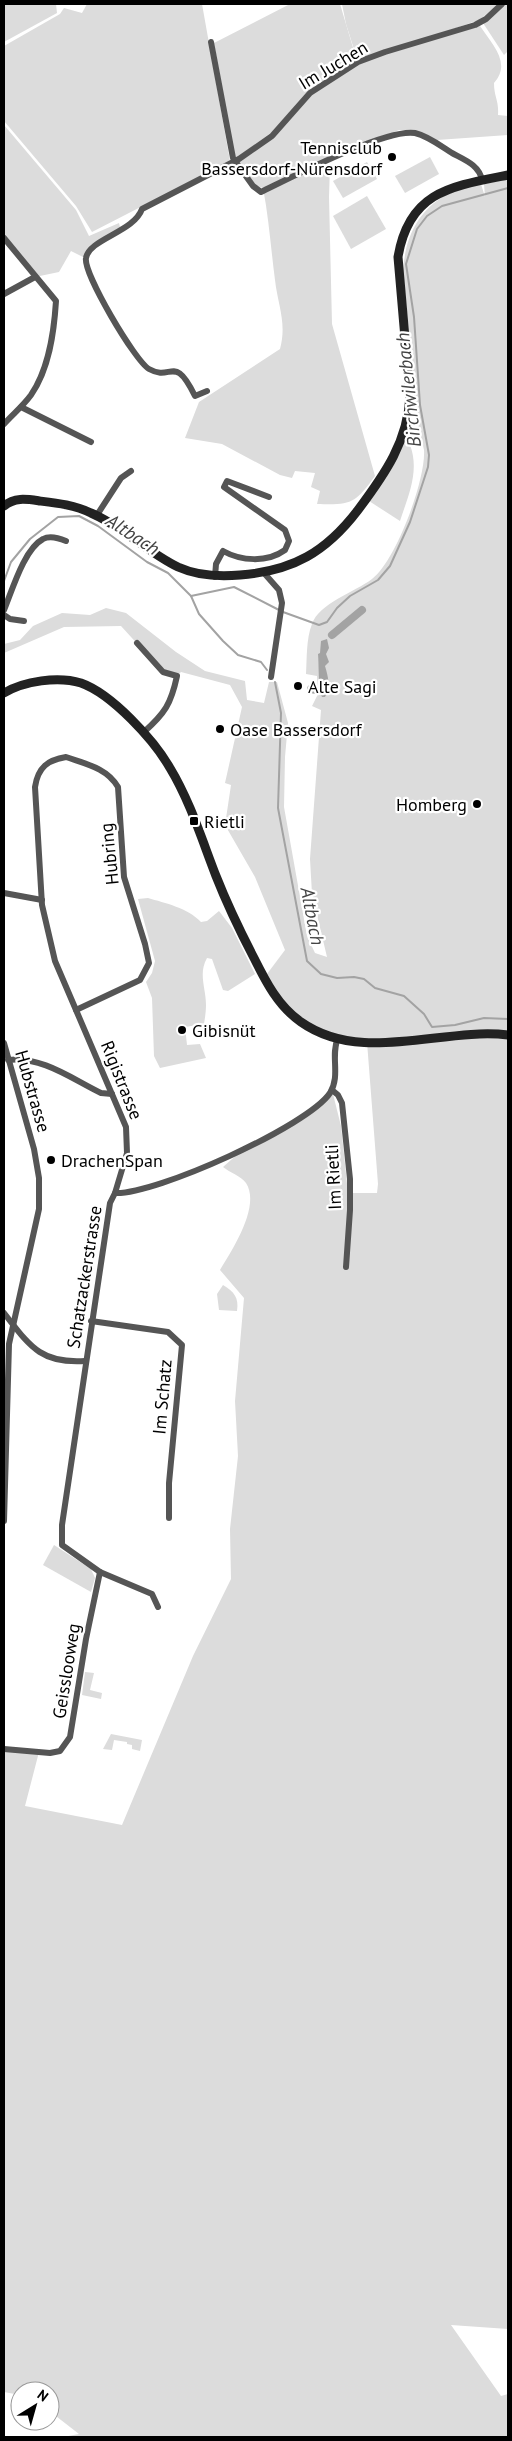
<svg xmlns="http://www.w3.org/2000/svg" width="512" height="2441" font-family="'PT Sans',sans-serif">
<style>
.green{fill:#dcdcdc}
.water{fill:#a3a3a3}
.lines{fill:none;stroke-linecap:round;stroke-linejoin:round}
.stream{stroke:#a3a3a3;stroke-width:2}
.canal{stroke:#a3a3a3;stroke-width:8}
.street{stroke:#555;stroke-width:6}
.secondary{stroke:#222;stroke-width:9}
.poi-dot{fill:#000;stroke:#fff;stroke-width:2}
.labels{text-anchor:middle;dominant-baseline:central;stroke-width:4.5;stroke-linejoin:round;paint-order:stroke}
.street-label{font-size:18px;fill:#000;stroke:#fff}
.poi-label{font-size:18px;fill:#000;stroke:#fff;text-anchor:start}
.water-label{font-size:19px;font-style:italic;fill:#444;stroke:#fff}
</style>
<rect width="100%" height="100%" fill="#fff"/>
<g class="green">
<polygon points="4,4 56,4 57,13 4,42"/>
<polygon points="87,4 202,4 230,161 92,232 76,206 4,121 4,46 60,14 64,8 82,13"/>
<polygon points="290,4 340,4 357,61 309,91 272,132 235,159 214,43"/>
<polygon points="342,4 499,4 479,20 358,62 346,24"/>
<polygon points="505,4 508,4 508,51 504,55 483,23"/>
<path d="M 480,26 C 492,44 512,63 494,83 C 494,97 499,100 498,115 L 508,116 L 508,135 L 437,140 L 413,130 L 399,130 L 315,164 L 317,169 L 330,165 L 329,197 L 332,324 L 375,476 C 355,504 351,505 317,504 L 320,491 L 311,487 L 315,473 L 295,471 L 292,478 L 280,475 L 222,444 L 185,438 L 199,402 L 280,349 C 287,323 278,306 275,280 C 271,250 269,219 263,188 L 254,185 L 237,162 L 273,137 L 308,96 L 359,64 L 386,53 Z"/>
<polygon points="4,125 76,210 89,236 119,223 121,231 90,249 85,258 71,251 59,272 35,277 4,238"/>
<polygon points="430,157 439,174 405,193 395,176"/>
<polygon points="367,162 377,179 343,198 333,181"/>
<path d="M 508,179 L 508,2329 L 451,2325 L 501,2396 L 508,2394 L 508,2437 L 63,2437 L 79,2434 L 52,2413 L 50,2414 L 50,2391 L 20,2391 L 20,2395 L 4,2392 L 4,1749 L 39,1752 L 25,1806 L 122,1825 L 193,1656 L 231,1579 L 230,1529 L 238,1456 L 235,1401 L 244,1298 L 220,1270 C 232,1250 261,1206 246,1183 C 241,1176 229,1172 223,1167 L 240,1152 L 301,1116 L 332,1090 L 341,1126 L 348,1193 L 377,1193 L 378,1184 L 367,1042 L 338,1038 L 301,1023 L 264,978 L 285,950 L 255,877 L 225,825 L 231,785 L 225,783 L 242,707 L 230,685 L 181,672 L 177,676 L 163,672 L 121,626 L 64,627 L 4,653 L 4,644 L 20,640 L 33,626 L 62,613 L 90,615 L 106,608 L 126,613 L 176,652 L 205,671 L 245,681 L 247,700 L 264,703 L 269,682 L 277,682 L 288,723 L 285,757 L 284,807 L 307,936 L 315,953 L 327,957 L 312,894 L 310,859 L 321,710 L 312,706 L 318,694 L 317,676 L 306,674 C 307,659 306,639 312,624 C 319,603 355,592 372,579 C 396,561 426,479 424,450 C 423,444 420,437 419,431 L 403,271 C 405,241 415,215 441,198 C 446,195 452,190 458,188 C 465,186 473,185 481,184 L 485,197 L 484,184 Z"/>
<polygon points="367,196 386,229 351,249 333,216"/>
<path d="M 405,443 L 410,445 C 420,471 408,496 400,521 L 369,501 Z"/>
<path d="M 148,898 C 165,903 188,908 201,922 L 207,921 L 219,911 L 232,928 L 255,974 L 228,991 L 223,990 L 212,959 L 207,958 C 198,974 206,988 206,1005 C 206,1011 205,1018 204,1024 L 185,1027 L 187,1045 L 200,1044 L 206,1058 L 160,1068 L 154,1056 L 152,998 L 146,982 L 152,973 L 155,961 L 138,899 Z"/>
<path d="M 223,1285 C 234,1292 239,1297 237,1311 L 219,1310 L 217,1294 Z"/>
<polygon points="54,1545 91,1569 95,1578 91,1592 43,1565"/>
<polygon points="85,1672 94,1673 90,1690 102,1693 101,1699 82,1695"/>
<polygon points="111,1734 142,1740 140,1751 132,1749 132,1745 127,1744 127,1742 114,1740 112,1750 103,1749"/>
</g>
<path class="water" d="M 327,639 L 329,648 L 326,654 L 329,662 L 325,666 C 328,676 331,687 325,697 L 322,697 C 318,688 319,665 318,654 L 320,653 L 321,641 Z"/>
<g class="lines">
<g class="stream">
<polyline points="4,581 11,562 30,539 58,517 79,516 98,526 147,562 168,573 191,596 199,614 223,641 238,655 261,662 267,670"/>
<polyline points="191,596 234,587 279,610"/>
<polyline points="283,612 319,625 327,622 337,608 350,596 378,580 390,566 410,522 428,467 429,455 420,405 414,317 406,264 417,229 427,216 442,206 508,188"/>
<polyline points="275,682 281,713 278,808 307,961 321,974 337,978 354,977 364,979 375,988 404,996 424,1014 432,1027 455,1025 484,1018 508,1019"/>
</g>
<g class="canal">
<polyline points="332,635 362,610"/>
<polyline points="311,689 316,690"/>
</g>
<g class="street">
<path d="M 211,42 L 233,158 L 253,186 L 261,192 C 290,178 386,128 415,133 C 428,136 441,146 452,153 C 465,160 479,165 482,180"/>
<path d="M 4,238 L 56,301 C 54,333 49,369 31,395 C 23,406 13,414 4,424"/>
<polyline points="4,294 35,277"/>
<path d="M 207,391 L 195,396 C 174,353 172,382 149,369 C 135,361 83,273 86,258 C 89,239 134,232 142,209 L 239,159 L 272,136 L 310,93 L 358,62 L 385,52 L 475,25 L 486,19 L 502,4"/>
<polyline points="21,407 91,442"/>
<polyline points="97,515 121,478 131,471"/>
<polyline points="264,573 279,590 282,603 271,677"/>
<path d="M 215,577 L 216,564 L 223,551 C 241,561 267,563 285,550 L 289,541 L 285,530 L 224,487 L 227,481 L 269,497"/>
<path d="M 4,610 C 12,591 24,549 43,539 C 50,535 59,538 66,541"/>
<polyline points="4,615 10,619 24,621"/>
<path d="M 137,643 L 163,672 L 177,676 C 171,704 165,713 144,732"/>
<path d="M 66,757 C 86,764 107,768 118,787 L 124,877 L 145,944 L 149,963 L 140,980 L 76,1010 L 55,961 L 42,905 L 35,787 C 38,767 48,760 66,757 Z"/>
<polyline points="4,893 42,900"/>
<polyline points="76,1010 126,1127 127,1153 115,1193"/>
<polyline points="4,1043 34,1149 39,1178 39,1209 9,1344 4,1521"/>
<path d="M 8,1060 C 42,1056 72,1079 101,1093 L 112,1094"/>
<polyline points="332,1090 338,1095 342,1103 350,1179 350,1210 346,1267"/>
<path d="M 4,1313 C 29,1345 40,1364 85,1361"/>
<polyline points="91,1321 168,1332 182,1345 169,1483 169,1518"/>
<path d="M 158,1607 L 152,1594 L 100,1572 L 62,1545 L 62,1525 L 110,1203 L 115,1193 C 155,1195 308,1126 330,1093 C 341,1075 330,1056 338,1038"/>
<polyline points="4,1749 50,1753 60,1751 70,1737 86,1639 100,1572"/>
</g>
<g class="secondary">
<path d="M 4,506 C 15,497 26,499 40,501 C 57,503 75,505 91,513 C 122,526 147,552 178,567 C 198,576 218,577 240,575 C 293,571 326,552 358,510 C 385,474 408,441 410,396 L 398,257 C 409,191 452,186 508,175"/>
<path d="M 4,693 C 24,681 58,676 81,683 C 112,694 154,740 170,768 C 190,801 202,840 216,876 C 227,904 240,931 254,958 C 266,982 278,1006 301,1022 C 362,1065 442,1027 508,1035"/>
</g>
</g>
<g class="poi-dot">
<circle cx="392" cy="157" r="5"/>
<circle cx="298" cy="686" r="5"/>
<circle cx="220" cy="729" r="5"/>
<circle cx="477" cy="804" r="5"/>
<rect x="189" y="816" width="10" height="10" rx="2.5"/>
<circle cx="182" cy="1030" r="5"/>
<circle cx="51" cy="1160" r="5"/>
</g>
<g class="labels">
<g class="street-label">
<text transform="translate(333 65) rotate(-31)">Im Juchen</text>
<text transform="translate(109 854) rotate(-96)">Hubring</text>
<text transform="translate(122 1080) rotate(68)">Rigistrasse</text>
<text transform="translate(33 1091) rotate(74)">Hubstrasse</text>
<text transform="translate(333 1177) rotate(-93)">Im Rietli</text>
<text transform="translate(84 1277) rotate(-81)">Schatzackerstrasse</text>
<text transform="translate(162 1397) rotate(-85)">Im Schatz</text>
<text transform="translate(66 1671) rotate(-81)">Geisslooweg</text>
</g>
<g class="poi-label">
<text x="382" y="147" text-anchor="end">Tennisclub<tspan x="382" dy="21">Bassersdorf-Nürensdorf</tspan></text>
<text x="308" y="686">Alte Sagi</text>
<text x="230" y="729">Oase Bassersdorf</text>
<text x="467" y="804" text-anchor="end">Homberg</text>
<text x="204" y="821">Rietli</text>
<text x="192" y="1030">Gibisnüt</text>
<text x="61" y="1160">DrachenSpan</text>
</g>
<g class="water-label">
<text transform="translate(408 390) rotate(-96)">Birchwilerbach</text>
<text transform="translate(133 534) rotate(33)">Altbach</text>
<text transform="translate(313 916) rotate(79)">Altbach</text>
</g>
</g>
<rect width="512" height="2441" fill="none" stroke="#000000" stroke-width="10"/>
<g transform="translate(35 2406) rotate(37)"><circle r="24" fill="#ffffff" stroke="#999999"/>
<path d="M0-4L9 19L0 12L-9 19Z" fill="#000000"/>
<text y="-8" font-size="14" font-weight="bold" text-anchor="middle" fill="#000000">N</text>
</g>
</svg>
